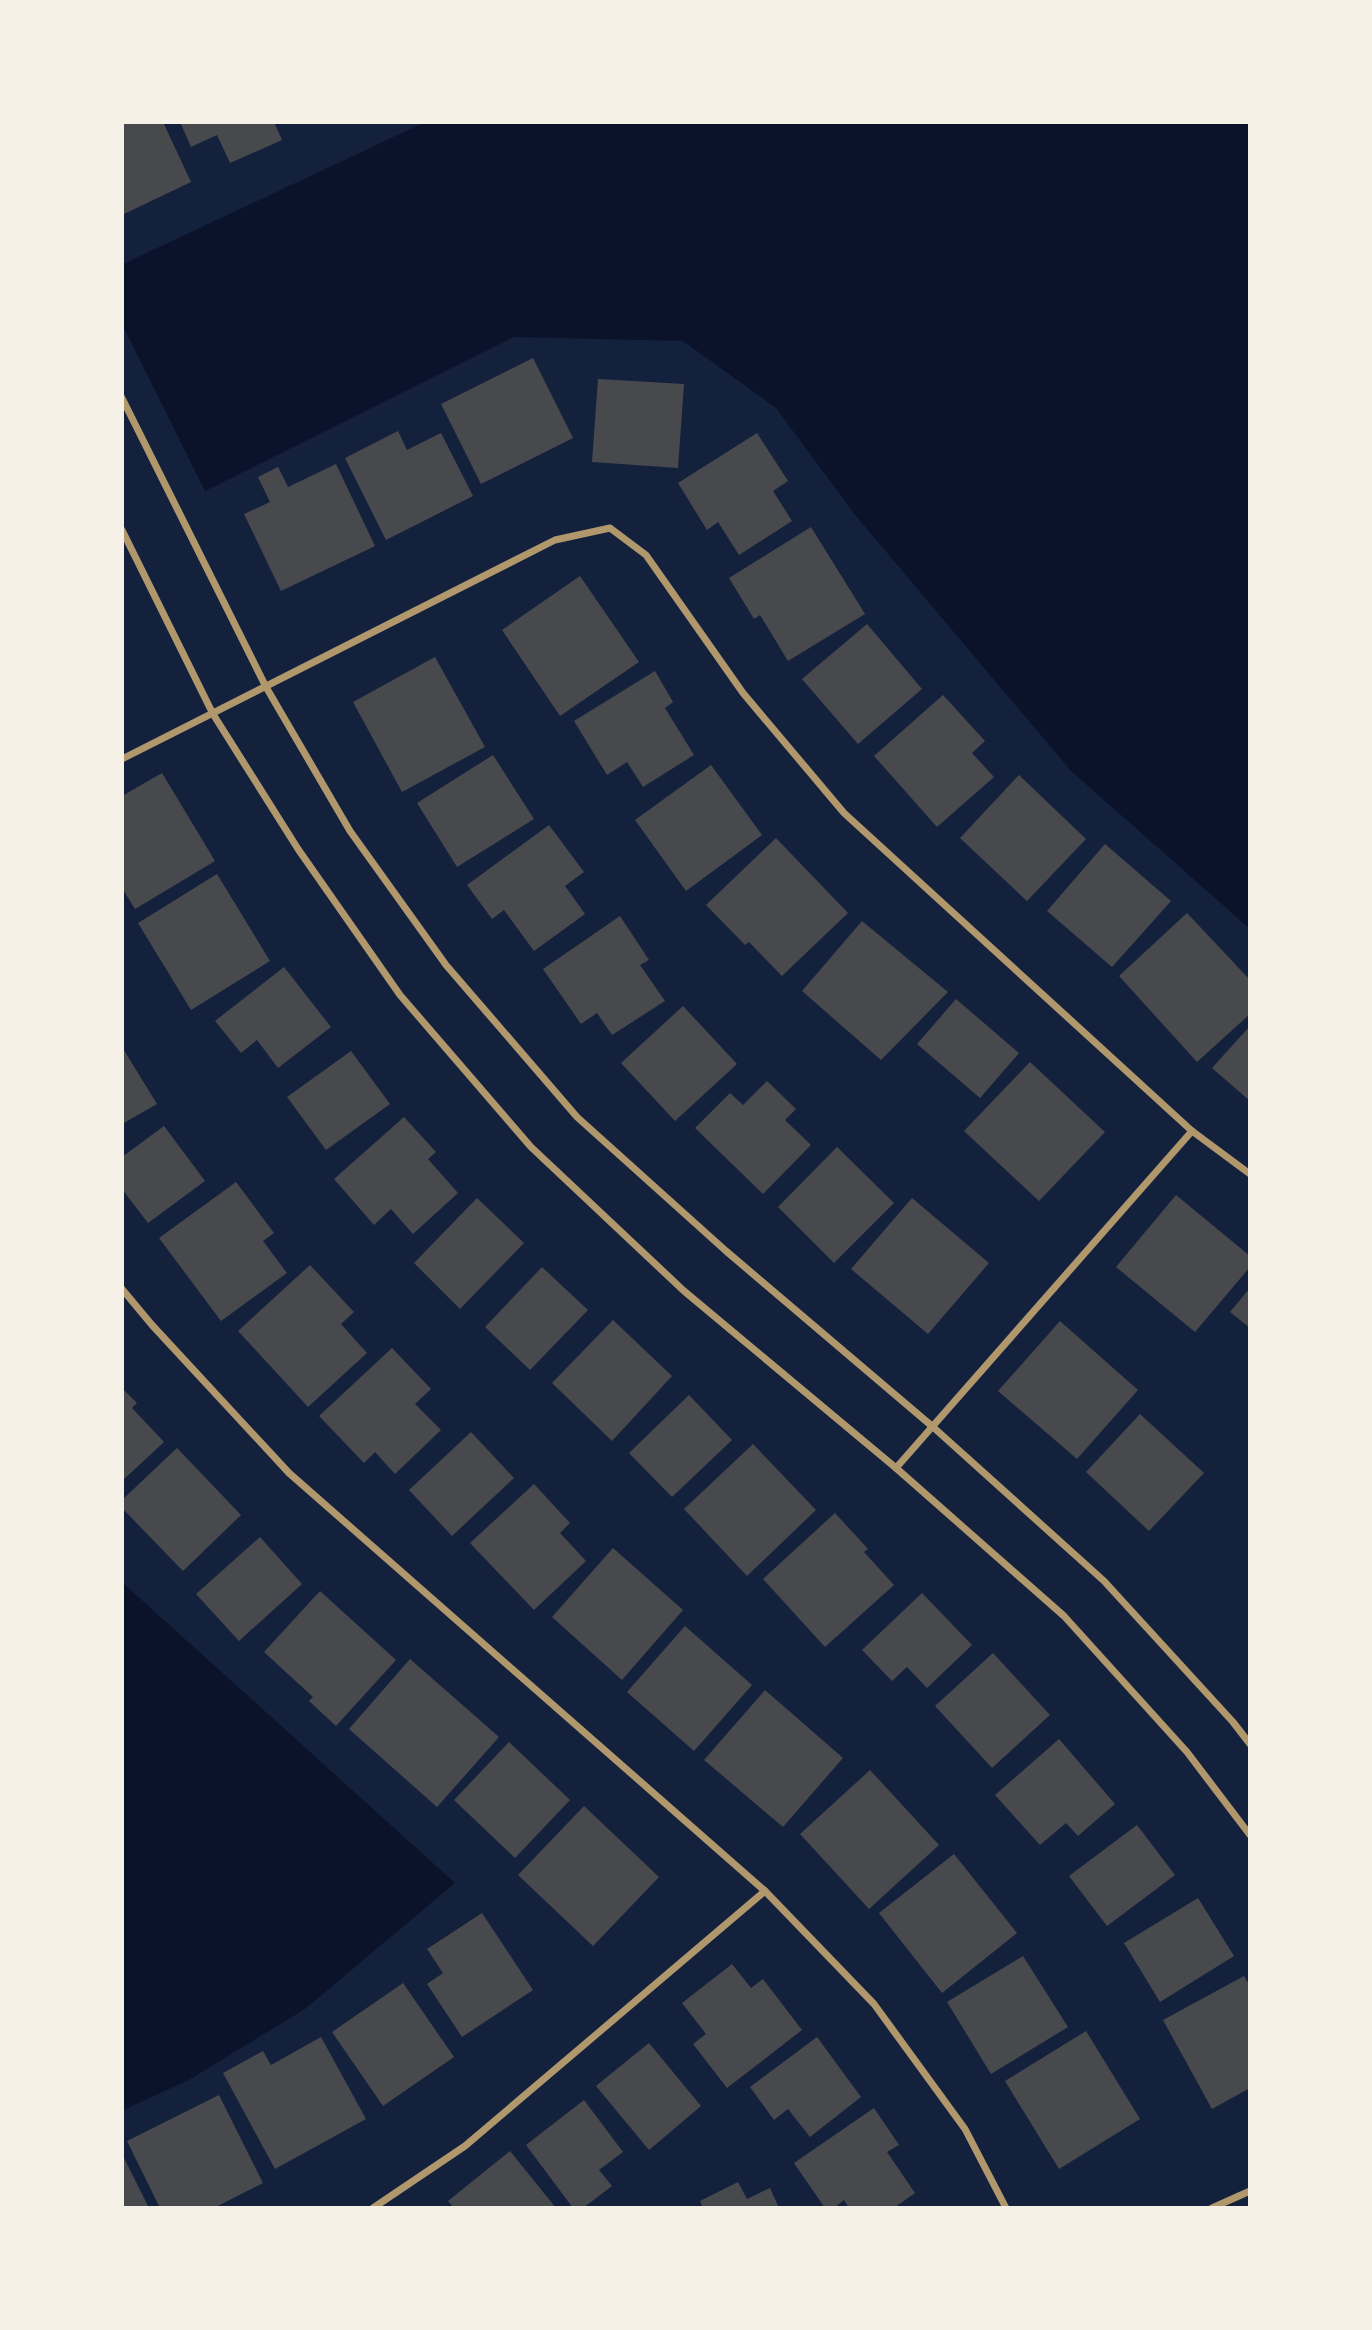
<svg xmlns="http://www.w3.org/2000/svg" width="1372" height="2330" font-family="'Titillium Web',sans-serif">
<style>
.water{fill:#0b132b}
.building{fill:#48494c}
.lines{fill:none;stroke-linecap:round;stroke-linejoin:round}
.minor{stroke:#b1986c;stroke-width:7}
</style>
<rect width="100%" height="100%" fill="#14213d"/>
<g class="water">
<path d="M 423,123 L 1249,123 C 1250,135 1246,181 1250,188 L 1249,928 L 1071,771 L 856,516 L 776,408 L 683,341 L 514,337 L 205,491 L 123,326 L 123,264 Z"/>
<polygon points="123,1583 455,1883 305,2009 187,2081 123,2110"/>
</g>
<g class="building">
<polygon points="122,122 163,122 191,182 122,215"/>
<polygon points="180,122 274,122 282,140 230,163 217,135 191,147"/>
<polygon points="533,358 573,438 481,484 441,404"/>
<polygon points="598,379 684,384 678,468 592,462"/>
<polygon points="398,431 407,450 441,433 473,496 386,540 345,458"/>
<polygon points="757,433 788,481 773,491 792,521 739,555 718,522 707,530 678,483"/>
<polygon points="336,464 375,546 281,591 244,514 270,502 258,477 278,467 288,487"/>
<polygon points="811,527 865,614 788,661 760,615 754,619 729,578"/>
<polygon points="580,576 639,662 560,716 502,630"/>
<polygon points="867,624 922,689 858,744 802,679"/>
<polygon points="435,657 485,747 402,792 353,702"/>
<polygon points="655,671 673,702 665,708 694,755 643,787 627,762 607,775 574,721"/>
<polygon points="943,695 985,741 972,753 994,777 937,827 874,756"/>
<polygon points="493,755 534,819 457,867 417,803"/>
<polygon points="711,765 762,835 686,891 635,820"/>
<polygon points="162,773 215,861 135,909 122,888 122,796"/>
<polygon points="1019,775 1086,839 1027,901 960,838"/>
<polygon points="549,825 584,872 565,886 585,914 534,951 504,910 492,919 467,885"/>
<polygon points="776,838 848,913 782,976 749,942 745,945 706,905"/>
<polygon points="1105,844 1171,901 1112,967 1047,911"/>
<polygon points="217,874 270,961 191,1010 138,923"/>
<polygon points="1187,913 1250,980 1250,1014 1197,1062 1119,976"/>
<polygon points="620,916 649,960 640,965 665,1001 612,1035 597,1013 581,1024 543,969"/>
<polygon points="862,921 948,992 881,1060 802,991"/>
<polygon points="284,967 331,1027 278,1068 257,1040 241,1053 215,1021"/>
<polygon points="956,999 1019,1053 980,1098 917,1044"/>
<polygon points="683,1006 737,1064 675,1121 621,1063"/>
<polygon points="1250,1026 1250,1101 1212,1068"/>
<polygon points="122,1047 157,1104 122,1124"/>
<polygon points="351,1051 390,1104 326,1150 287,1097"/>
<polygon points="1030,1062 1105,1132 1039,1201 964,1131"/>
<polygon points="767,1081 796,1109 785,1120 811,1145 763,1194 695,1128 730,1093 743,1105"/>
<polygon points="404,1117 436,1152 428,1159 458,1193 413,1234 391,1209 374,1225 334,1179"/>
<polygon points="164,1126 205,1181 148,1223 122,1189 122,1157"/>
<polygon points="837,1147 894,1203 834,1263 778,1207"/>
<polygon points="236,1182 274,1233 263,1241 287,1273 221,1321 159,1238"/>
<polygon points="1176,1195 1250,1256 1250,1267 1195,1332 1116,1267"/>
<polygon points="477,1198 524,1243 460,1309 414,1263"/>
<polygon points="912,1198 989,1263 928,1334 851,1269"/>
<polygon points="310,1265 354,1312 341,1324 367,1353 308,1407 238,1331"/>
<polygon points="542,1267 588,1310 530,1370 485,1327"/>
<polygon points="1250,1288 1250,1328 1230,1312"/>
<polygon points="613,1320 672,1376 612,1441 552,1383"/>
<polygon points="1060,1321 1138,1390 1077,1459 998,1391"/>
<polygon points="392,1348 431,1389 415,1404 441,1430 395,1474 375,1452 364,1463 319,1416"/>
<polygon points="122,1388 137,1403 132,1408 164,1442 122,1481"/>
<polygon points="689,1395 732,1440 672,1497 629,1453"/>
<polygon points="1140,1414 1204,1473 1149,1531 1086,1472"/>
<polygon points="471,1432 514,1478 452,1536 409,1490"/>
<polygon points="753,1444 816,1510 747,1576 684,1509"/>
<polygon points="177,1448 241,1515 183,1571 122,1508 122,1500"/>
<polygon points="534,1484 570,1523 560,1533 586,1561 534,1610 470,1543"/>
<polygon points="835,1513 868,1549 864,1552 894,1585 825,1647 763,1579"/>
<polygon points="260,1537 302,1584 239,1641 196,1594"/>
<polygon points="613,1548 683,1610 622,1680 552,1617"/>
<polygon points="320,1591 396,1660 336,1726 309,1701 313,1697 264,1652"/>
<polygon points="922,1593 972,1645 927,1688 907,1667 892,1681 862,1650"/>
<polygon points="685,1626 752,1685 694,1751 627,1692"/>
<polygon points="993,1653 1050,1715 992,1768 935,1706"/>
<polygon points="410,1659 499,1737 437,1807 349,1729"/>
<polygon points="765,1690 843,1758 783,1827 704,1760"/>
<polygon points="1059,1739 1115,1804 1078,1836 1066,1823 1040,1845 995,1795"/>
<polygon points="509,1742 570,1800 515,1858 454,1800"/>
<polygon points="870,1770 939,1845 869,1909 800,1834"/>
<polygon points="584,1806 659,1877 593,1946 518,1875"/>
<polygon points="1137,1825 1175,1875 1107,1926 1069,1876"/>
<polygon points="954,1854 1017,1933 942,1993 879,1913"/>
<polygon points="1198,1898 1234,1956 1160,2002 1124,1943"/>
<polygon points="482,1913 533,1990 462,2037 427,1984 443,1973 427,1949"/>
<polygon points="1023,1956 1068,2027 991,2074 947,2002"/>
<polygon points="732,1964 751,1988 763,1979 802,2030 727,2088 693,2044 706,2034 682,2003"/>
<polygon points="1244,1976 1250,1986 1250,2088 1212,2109 1163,2020"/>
<polygon points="403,1983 454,2057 383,2106 332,2032"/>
<polygon points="1086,2031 1140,2119 1059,2169 1005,2081"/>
<polygon points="321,2037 366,2119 275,2169 223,2073 263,2051 271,2065"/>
<polygon points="817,2037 861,2097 810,2137 788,2109 774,2120 750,2087"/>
<polygon points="649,2043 701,2106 649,2150 596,2086"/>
<polygon points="219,2095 263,2183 214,2208 160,2208 127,2141"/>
<polygon points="584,2100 623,2152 599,2170 612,2186 583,2208 573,2208 526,2145"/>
<polygon points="874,2108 899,2145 887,2152 915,2193 894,2208 849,2208 844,2200 834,2208 825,2208 794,2163"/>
<polygon points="510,2151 556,2208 454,2208 448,2201"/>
<polygon points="122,2154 149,2208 122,2208"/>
<polygon points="738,2182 747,2199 770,2188 779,2208 703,2208 700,2201"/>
</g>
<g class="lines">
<g class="minor">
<polyline points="122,398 266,687 350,831 446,965 577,1117 726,1251 933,1427 1104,1581 1233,1722 1250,1744"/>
<polyline points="122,530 213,714 298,849 400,995 531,1147 684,1291 896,1468 1064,1616 1187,1752 1250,1835"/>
<polyline points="122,759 555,540 610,528 646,555 743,693 844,813 1192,1131 1250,1174"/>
<polyline points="122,1289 152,1325 289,1473 765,1891 874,2004 965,2129 1006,2208"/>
<polyline points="896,1468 1192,1131"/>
<polyline points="373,2208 465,2146 765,1891"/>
<polyline points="1212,2208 1250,2191"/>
</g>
</g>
<rect width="1372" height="2330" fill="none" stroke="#f6f1e7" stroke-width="248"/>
</svg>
